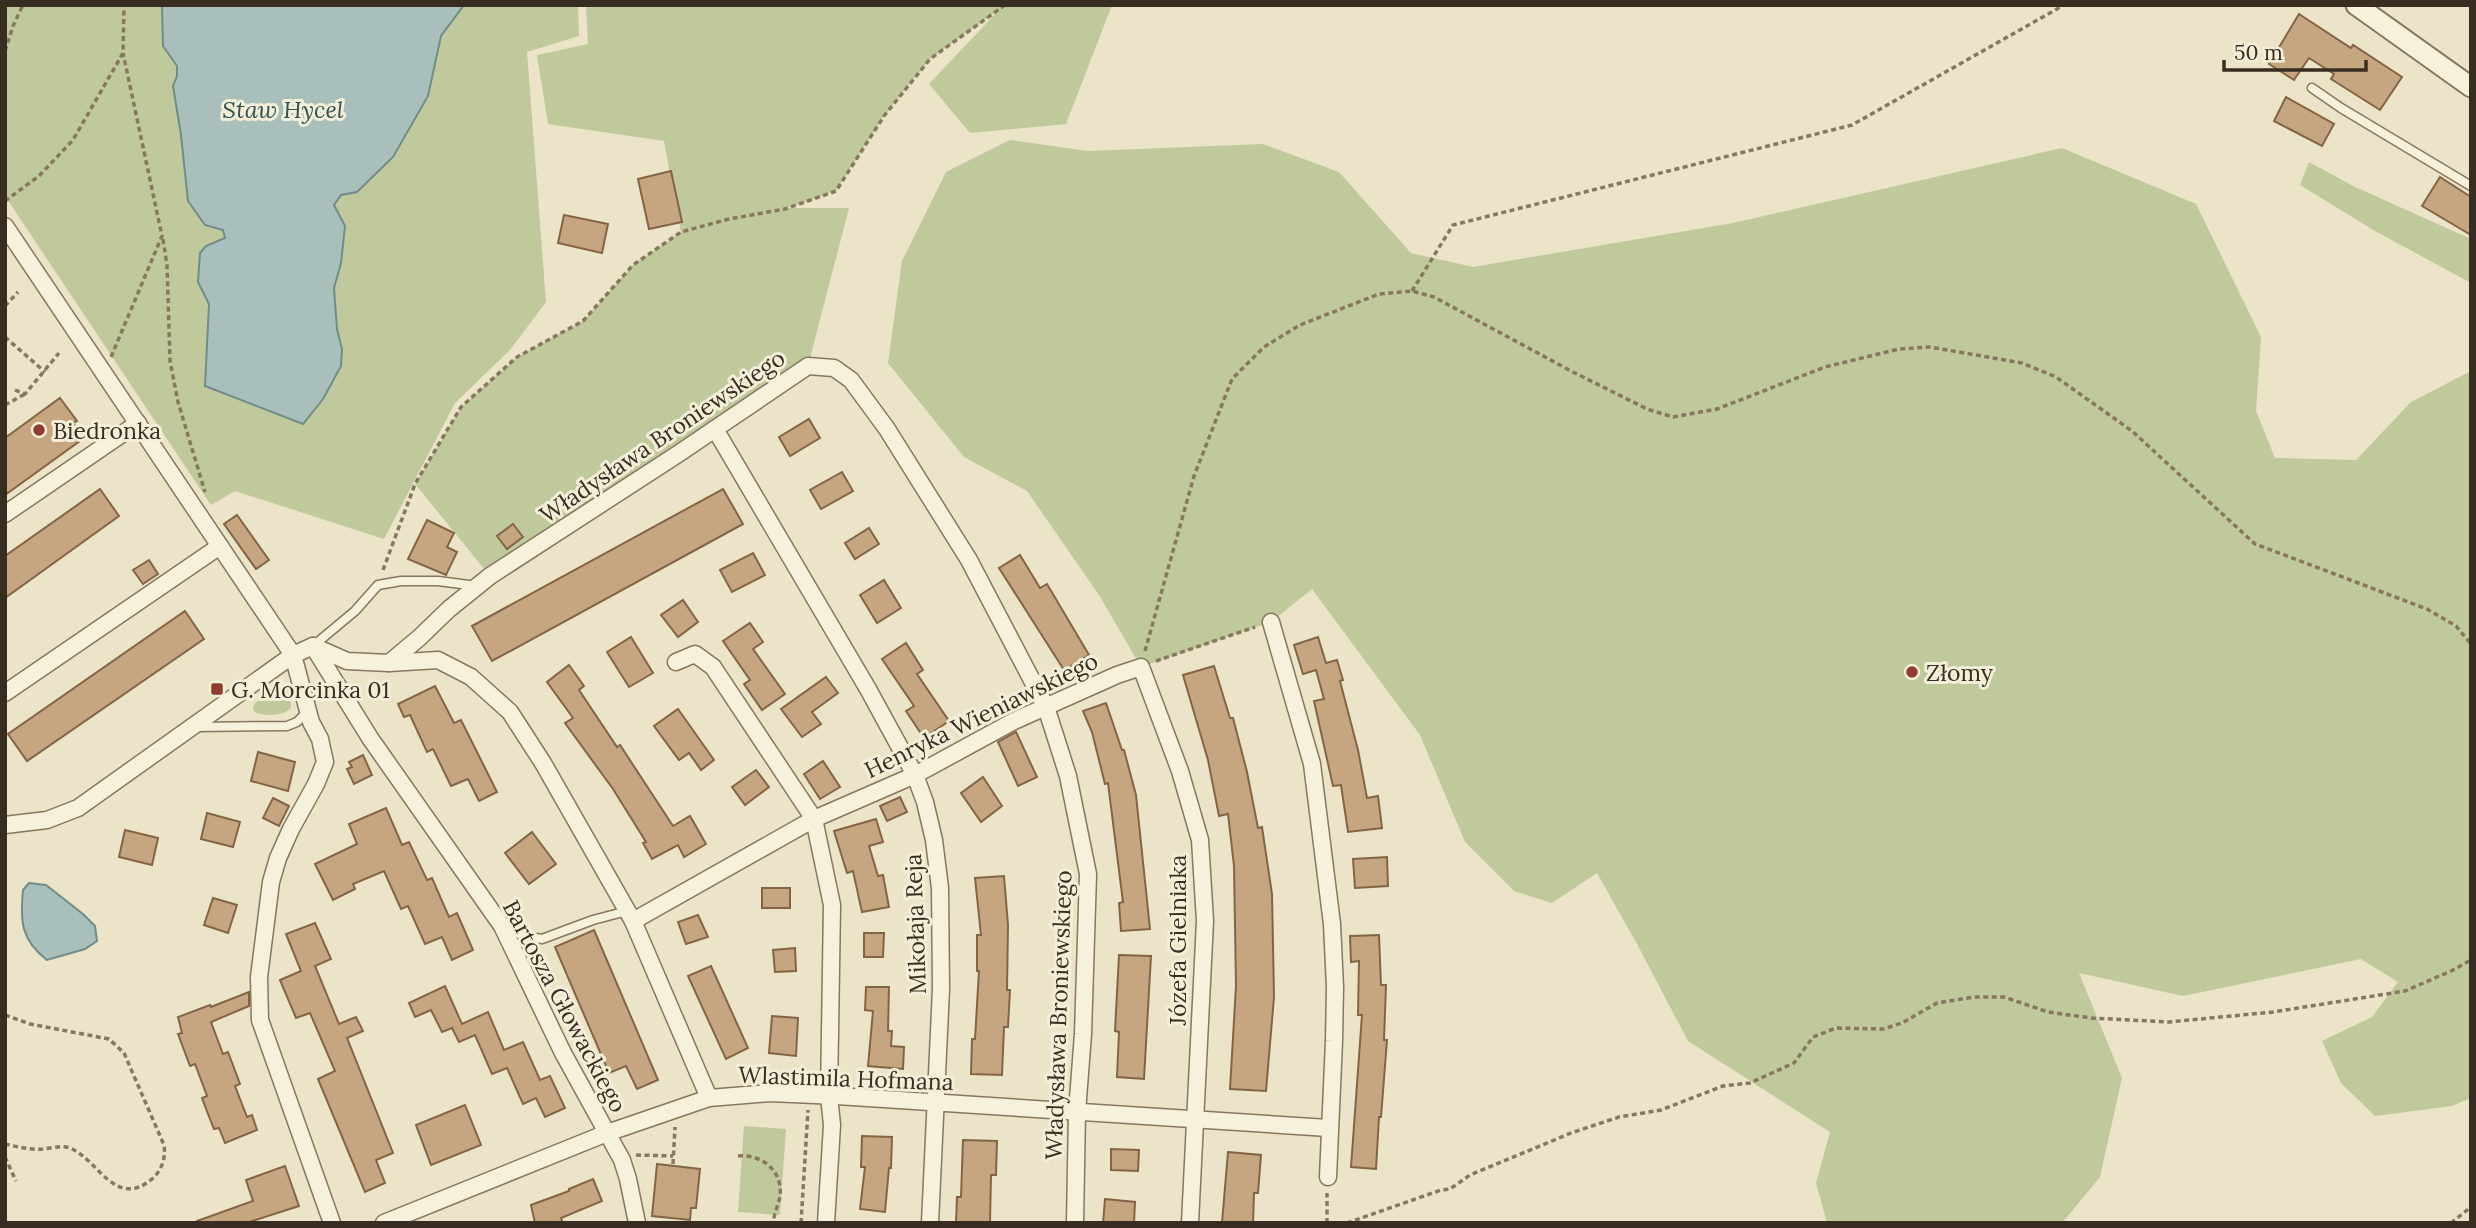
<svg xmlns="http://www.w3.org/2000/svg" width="2476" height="1228" font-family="Lora,serif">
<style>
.green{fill:#bfc99c}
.water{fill:#a9bfbb;stroke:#708d89;stroke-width:2}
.building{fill:#c6a581;stroke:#836546;stroke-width:2}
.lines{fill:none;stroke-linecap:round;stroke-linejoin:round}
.service-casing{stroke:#86775e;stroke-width:11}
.minor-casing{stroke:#86775e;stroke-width:19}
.tertiary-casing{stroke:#86775e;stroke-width:23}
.path{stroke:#86775e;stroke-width:3.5;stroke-dasharray:5 3.5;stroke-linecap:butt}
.service{stroke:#f6f1db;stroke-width:8}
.minor{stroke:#f6f1db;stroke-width:16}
.tertiary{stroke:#f6f1db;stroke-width:19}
.poi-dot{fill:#903c33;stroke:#f3eed7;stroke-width:2.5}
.labels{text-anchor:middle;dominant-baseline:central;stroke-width:6;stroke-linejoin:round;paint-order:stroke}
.poi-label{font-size:23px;fill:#372e21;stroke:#f3eed7;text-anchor:start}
.street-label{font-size:23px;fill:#372e21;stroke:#f3eed7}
.water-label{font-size:24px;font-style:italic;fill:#315456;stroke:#f3eed7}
</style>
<rect width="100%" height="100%" fill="#ebe4c8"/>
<g class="green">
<polygon points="5,5 578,5 579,36 527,52 546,302 510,350 455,403 384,539 235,491 211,505 5,196"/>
<polygon points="586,5 1112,5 1066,124 970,133 929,84 999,10 930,59 884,116 836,191 788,208 849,208 808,366 490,576 415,484 461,407 517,357 583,321 633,265 681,232 664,141 548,124 537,55 588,44"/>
<polygon points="1010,140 1087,151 1263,144 1339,172 1411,253 1473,267 1733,223 2062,148 2196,204 2261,337 2256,411 2275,458 2356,460 2411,402 2471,371 2471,1098 2452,1106 2375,1116 2341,1083 2322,1041 2372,1017 2398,982 2361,959 2183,996 2079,973 2122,1078 2100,1177 2062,1223 1827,1223 1816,1183 1830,1132 1688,1041 1637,944 1597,873 1552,903 1514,891 1465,842 1420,735 1312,589 1271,622 1141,667 1099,595 1027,491 964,457 888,363 902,261 946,172"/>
<polygon points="2309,162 2353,186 2471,239 2471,283 2375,231 2300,185"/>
<path d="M 279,686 L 284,687 L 290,692 L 291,708 C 282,717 265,716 254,712 L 253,707 L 255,703 Z"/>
<polygon points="744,1126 786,1129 780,1215 738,1212"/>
</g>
<g class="water">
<polygon points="162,5 464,5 441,36 428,96 393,157 357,192 341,195 334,205 345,226 341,263 334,288 337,329 342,349 341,366 323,399 303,424 205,386 209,304 198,282 200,253 206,246 225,238 223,230 205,225 188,201 181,135 173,86 177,76 177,66 163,46"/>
<path d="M 29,883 L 46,885 L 83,914 L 95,926 L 97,941 L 85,949 L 47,960 C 21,940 20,921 23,890 Z"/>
</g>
<g class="building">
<polygon points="2299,14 2351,48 2353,45 2402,77 2380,110 2331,79 2334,74 2309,58 2294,80 2269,64"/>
<polygon points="2286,97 2334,124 2322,146 2274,121"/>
<polygon points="671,171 682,222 649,229 638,179"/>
<polygon points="2440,177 2471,197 2471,235 2422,206"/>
<polygon points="564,215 608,224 602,253 558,243"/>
<polygon points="60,398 77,421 73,423 84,438 5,495 5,438"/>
<polygon points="809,419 820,438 790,456 779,437"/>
<polygon points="842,472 853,491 821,509 810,490"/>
<polygon points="100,489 119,516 5,598 5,556"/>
<polygon points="723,489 743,524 492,661 472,626"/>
<polygon points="237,515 269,560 256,569 224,524"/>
<polygon points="427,520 454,533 447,547 457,552 446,575 408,559"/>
<polygon points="513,524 523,537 507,549 497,536"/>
<polygon points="869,528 879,544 855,559 845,543"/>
<polygon points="753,553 765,575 732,592 720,570"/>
<polygon points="1020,555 1040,588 1047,584 1089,655 1064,670 999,568"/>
<polygon points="149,560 158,574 143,584 133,570"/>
<polygon points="884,580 901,608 877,623 860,595"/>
<polygon points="683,600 698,622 678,637 661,615"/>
<polygon points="185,611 204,639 27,761 8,734"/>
<polygon points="750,623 763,642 753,649 785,694 762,710 744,684 750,680 723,641"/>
<polygon points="631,637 653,673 629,687 607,652"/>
<polygon points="1318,637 1326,663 1337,660 1343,680 1340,681 1358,750 1367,798 1378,796 1382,828 1348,832 1341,785 1333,786 1314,701 1324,699 1316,670 1303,674 1294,645"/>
<polygon points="906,643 923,670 917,674 949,721 924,738 906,711 914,706 882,659"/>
<polygon points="569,665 584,686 579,690 617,747 620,745 673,826 690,816 706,844 684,857 678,845 652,859 643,843 646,842 613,789 565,723 573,718 547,682"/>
<polygon points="1214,666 1230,718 1233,718 1247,772 1258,828 1262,827 1272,894 1274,997 1266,1091 1230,1089 1236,986 1234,866 1228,814 1219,816 1208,760 1183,675"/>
<polygon points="826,677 838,693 812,712 821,724 802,737 781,709"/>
<polygon points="435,686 454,723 461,720 497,792 479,801 468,779 451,786 433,749 427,752 410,715 404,717 398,704"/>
<polygon points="1106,703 1122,750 1124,750 1136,795 1150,929 1121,931 1119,903 1123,902 1108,783 1105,784 1092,732 1083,711"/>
<polygon points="678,709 714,760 701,770 689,753 679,760 654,726"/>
<polygon points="1016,732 1037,777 1018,786 998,742"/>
<polygon points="258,752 295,762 288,791 251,781"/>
<polygon points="363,755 372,775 354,784 347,769 352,767 349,762"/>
<polygon points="823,761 840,787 820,799 804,774"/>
<polygon points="756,770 769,787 745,805 732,787"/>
<polygon points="983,777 1002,806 981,822 961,793"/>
<polygon points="900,797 907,812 887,821 880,806"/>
<polygon points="273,798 289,806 279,826 263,818"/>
<polygon points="386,808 402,845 409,842 427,880 432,878 449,917 457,913 473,950 452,960 442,937 425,944 408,906 401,909 384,871 353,884 355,889 333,900 315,864 357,844 349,824"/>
<polygon points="207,813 240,822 233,847 201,839"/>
<polygon points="876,819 883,842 869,846 878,876 883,875 889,907 862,912 853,871 847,873 834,831"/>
<polygon points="125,830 158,838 152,865 119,857"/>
<polygon points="532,832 556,864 529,884 505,853"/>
<polygon points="1387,857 1388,886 1355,888 1353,859"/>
<polygon points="1004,876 1008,925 1007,990 1010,990 1008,1027 1004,1027 1002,1075 971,1074 972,1039 975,1039 979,971 977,971 977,935 981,935 975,878"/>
<rect x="762" y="888" width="28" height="20"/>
<polygon points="213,898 237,905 228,933 204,925"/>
<polygon points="698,915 708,937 686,944 678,922"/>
<polygon points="315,923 331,959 315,966 339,1024 356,1017 363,1031 347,1038 393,1153 376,1160 385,1183 365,1192 318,1079 335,1071 310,1013 296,1018 280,980 301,971 286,934"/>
<polygon points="594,930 658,1080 637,1089 626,1066 609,1073 555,947"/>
<polygon points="864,933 884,933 883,957 864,957"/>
<polygon points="1379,935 1381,985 1386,985 1384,1040 1387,1040 1381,1117 1379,1117 1376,1169 1351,1167 1362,1015 1358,1015 1359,961 1351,962 1350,936"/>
<polygon points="795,948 796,971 775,972 773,950"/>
<polygon points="1119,955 1151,956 1144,1079 1117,1077 1119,1032 1115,1031"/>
<polygon points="711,966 748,1048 726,1059 688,976"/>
<polygon points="445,986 462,1024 488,1012 504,1050 523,1042 540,1080 550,1076 565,1108 545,1117 536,1098 523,1104 507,1068 492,1074 475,1035 459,1042 452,1028 442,1032 431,1010 415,1017 409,1003"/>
<polygon points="866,987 889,987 888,1031 892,1031 891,1046 904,1047 903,1069 868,1066 873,1011 865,1010"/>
<polygon points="249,992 249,1006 211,1022 223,1054 228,1052 240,1084 235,1086 247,1117 252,1115 257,1130 225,1143 219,1128 214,1129 208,1114 202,1098 207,1096 195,1064 190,1066 178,1034 182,1033 178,1017 210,1005 211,1007"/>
<polygon points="772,1016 798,1018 796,1056 769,1053"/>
<polygon points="465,1105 481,1145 431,1165 416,1125"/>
<polygon points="862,1136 892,1137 891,1168 889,1168 885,1212 860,1209 865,1167 861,1167"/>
<polygon points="963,1140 997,1141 996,1175 991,1175 990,1223 956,1223 957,1197 961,1197"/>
<polygon points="1111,1149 1139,1150 1138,1171 1111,1170"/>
<polygon points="1228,1152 1261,1155 1258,1193 1254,1193 1253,1223 1222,1223"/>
<polygon points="657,1164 700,1169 696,1208 691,1208 690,1220 652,1216"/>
<polygon points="285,1166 299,1206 246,1223 197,1223 197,1221 253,1201 246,1180"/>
<polygon points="593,1179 602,1201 561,1218 563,1223 535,1223 531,1205 569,1191 569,1189"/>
<polygon points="1105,1199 1135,1202 1134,1223 1103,1223"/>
</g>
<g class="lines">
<defs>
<g id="service">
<polyline points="2312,88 2341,108 2471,186"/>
<polyline points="313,646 355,611 378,585 401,581 438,581 477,586"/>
<polyline points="195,727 287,726 297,722 307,712"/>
<polyline points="504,928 524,936 542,939 593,920 627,911"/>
</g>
<g id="minor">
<polyline points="5,226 293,655 311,722 320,739 325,762 316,784 291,829 278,858 271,882 259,977 260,1020 332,1223"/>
<polyline points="715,429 868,689 915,775 925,802 934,840 940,888 941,989 930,1223"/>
<polyline points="5,514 138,423"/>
<polyline points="1271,622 1312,764 1332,924 1335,987 1334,1041 1328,1177"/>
<polyline points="313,646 370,738 502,926 563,1053 622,1160 628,1179 637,1223"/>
<polyline points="676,662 695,654 713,667 814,819 832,905 829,1096 832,1125 826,1223"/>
<polyline points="389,663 419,638 449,609 490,576 678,454 808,366 834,368 851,380 887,429 969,560 1046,707 1068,776 1088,874 1083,1034 1077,1112 1075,1223"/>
<polyline points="5,693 220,546"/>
<polyline points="5,825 47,820 78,808 293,655 313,646 347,661 389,663 438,660 471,677 510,712 543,763 633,921 709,1098"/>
<polyline points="633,921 814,819 915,775 1014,721 1117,675 1141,667 1180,771 1200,840 1205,921 1190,1223"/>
<polyline points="384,1223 607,1133 709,1098 770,1093 837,1096 1328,1128"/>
</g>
<polyline id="tertiary" points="2356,5 2471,87"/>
</defs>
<use href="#service" class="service-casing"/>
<use href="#minor" class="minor-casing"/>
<use href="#tertiary" class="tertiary-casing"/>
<g class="path">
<polyline points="5,51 13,26 23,5"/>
<polyline points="5,201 39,176 73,140 123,53 124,5"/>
<polyline points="163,239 167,265 170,361 178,402 205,492"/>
<polyline points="1412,291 1453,225 1852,125 2064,5"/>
<polyline points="5,306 18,292"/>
<polyline points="5,337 45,372"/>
<polyline points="111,357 162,236 123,53"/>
<polyline points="15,390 25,394 59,353"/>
<polyline points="5,405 25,394"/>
<polyline points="383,570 415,484 461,407 517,357 583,321 633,265 681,232 729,219 785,209 836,191 884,116 930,59 1005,5"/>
<polyline points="1145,651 1194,476 1232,379 1264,347 1300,325 1379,294 1412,291 1434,297 1571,371 1647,409 1673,417 1717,409 1825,367 1899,349 1930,347 2022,363 2056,377 2132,431 2255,544 2427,609 2456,626 2471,644"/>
<polyline points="1156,661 1255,627"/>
<path d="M 5,1015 L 30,1024 L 109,1039 L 124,1053 L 164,1145 C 166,1158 162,1170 152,1179 C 115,1210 98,1159 70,1148 C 61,1145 52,1148 43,1149 C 30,1150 18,1147 5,1144"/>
<polyline points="636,1155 673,1156"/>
<path d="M 738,1156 C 761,1154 783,1170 780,1196 C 779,1205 773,1213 774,1223"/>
<polyline points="5,1157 16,1181"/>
<polyline points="673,1164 675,1127"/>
<polyline points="801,1223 808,1110"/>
<polyline points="1327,1223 1327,1193"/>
<polyline points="1347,1223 1441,1190 1450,1189 1470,1175 1571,1133 1619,1117 1661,1110 1723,1086 1750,1083 1794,1063 1813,1037 1836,1028 1883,1029 1902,1023 1937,1003 1974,997 2004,997 2048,1012 2091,1018 2169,1022 2273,1012 2405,991 2451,971 2471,960"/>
<polyline points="2451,1223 2471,1207"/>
</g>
<use href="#service" class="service"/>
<use href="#minor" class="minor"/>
<use href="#tertiary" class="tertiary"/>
</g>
<g class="poi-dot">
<circle cx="39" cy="430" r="7"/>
<circle cx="1912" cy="672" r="7"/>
<rect x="210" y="682" width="14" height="14" rx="3.5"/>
</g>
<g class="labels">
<g class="poi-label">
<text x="53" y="430">Biedronka</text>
<text x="1926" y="672">Złomy</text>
<text x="231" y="689">G. Morcinka 01</text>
</g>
<g class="street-label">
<text transform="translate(662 436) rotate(-34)">Władysława Broniewskiego</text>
<text transform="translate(981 715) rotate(-26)">Henryka Wieniawskiego</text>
<text transform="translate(915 924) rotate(-92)">Mikołaja Reja</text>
<text transform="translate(1177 940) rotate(-90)">Józefa Gielniaka</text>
<text transform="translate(565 1006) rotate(62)">Bartosza Głowackiego</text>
<text transform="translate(1058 1015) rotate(-88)">Władysława Broniewskiego</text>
<text transform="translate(846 1078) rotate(2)">Wlastimila Hofmana</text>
</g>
<g class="water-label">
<text x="283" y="109">Staw Hycel</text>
</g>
</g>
<rect width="2476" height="1228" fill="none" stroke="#372e21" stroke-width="14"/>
<path d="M2224 60v10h142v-10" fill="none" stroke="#372e21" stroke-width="3.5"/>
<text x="2234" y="60" font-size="21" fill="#372e21" stroke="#f3eed7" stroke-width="5" paint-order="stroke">50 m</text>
</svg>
